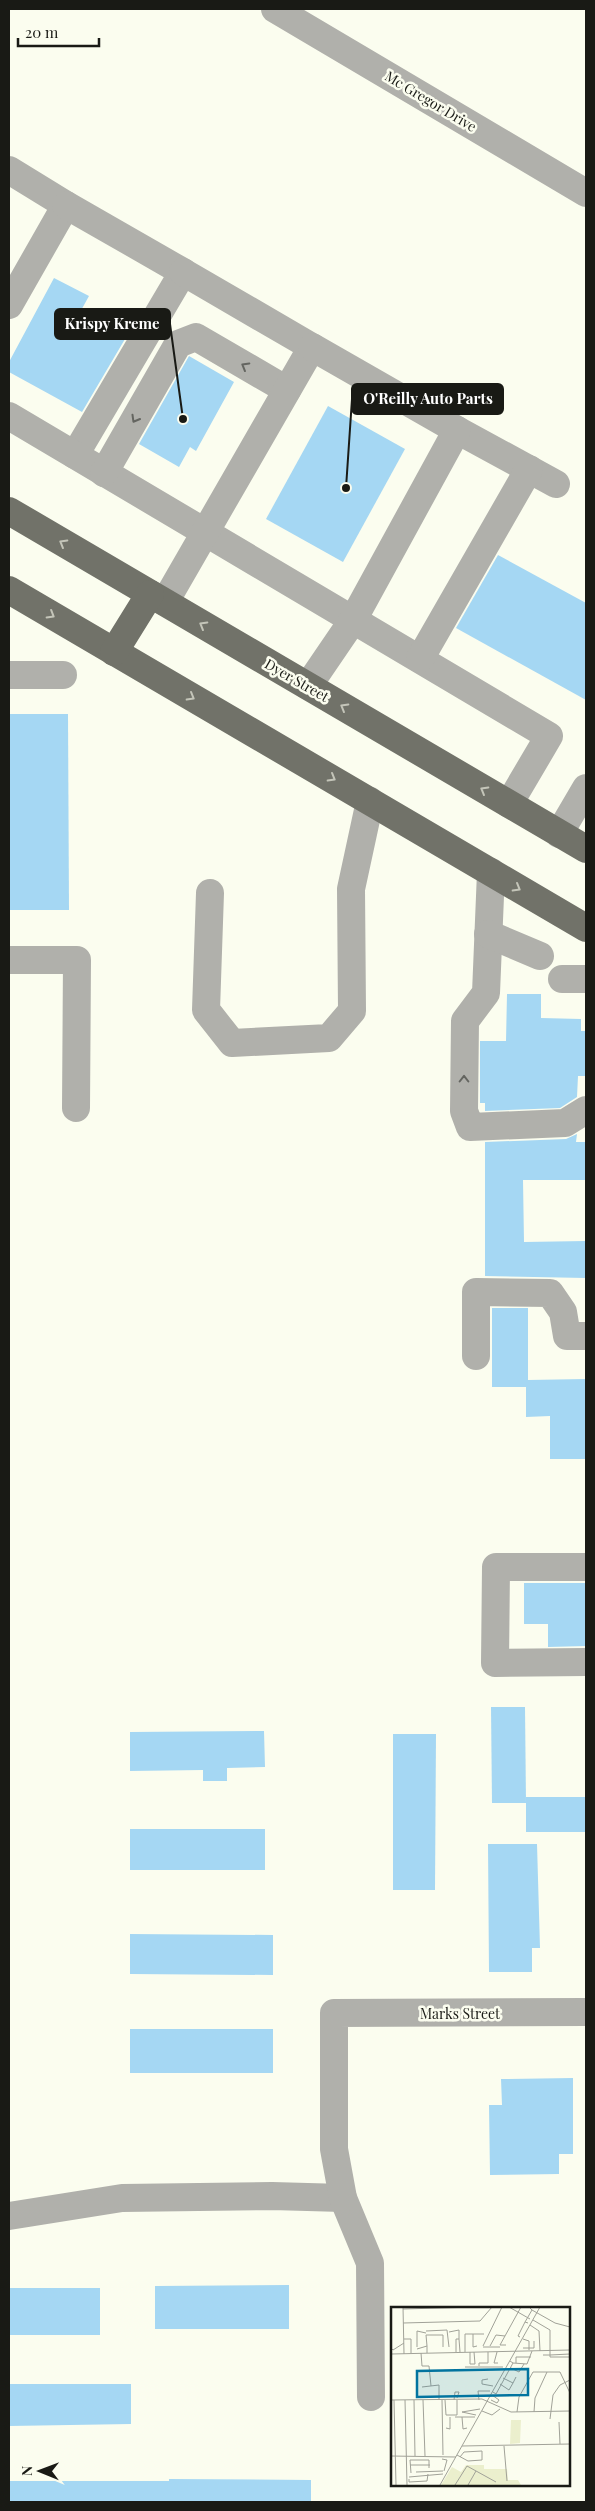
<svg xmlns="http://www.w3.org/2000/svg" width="595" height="2511" font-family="'Playfair Display',serif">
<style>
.building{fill:#a5d7f3}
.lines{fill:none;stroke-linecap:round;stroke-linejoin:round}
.minor{stroke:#b0b0ab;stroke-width:28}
.major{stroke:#717269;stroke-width:28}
.oneway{stroke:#646560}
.oneway2{stroke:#c4c5b9}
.labels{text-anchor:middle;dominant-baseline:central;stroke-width:5;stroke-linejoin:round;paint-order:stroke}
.street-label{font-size:14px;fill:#191a15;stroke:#fbfdef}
.inset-road{fill:none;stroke:#a1a298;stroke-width:1}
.view{fill:#02749f;fill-opacity:0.15;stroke:#02749f;stroke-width:2.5}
.inset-edge{fill:none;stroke:#191a15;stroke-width:2.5}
.leader{fill:none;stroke:#191a15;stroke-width:2}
.callout-dot{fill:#191a15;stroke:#fbfdef;stroke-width:2}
.callout{fill:#191a15;stroke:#191a15;stroke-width:2}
.callout-label{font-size:15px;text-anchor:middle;font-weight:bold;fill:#fff}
</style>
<rect width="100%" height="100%" fill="#fbfdef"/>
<g class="building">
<polygon points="54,278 89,296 79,314 125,339 82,412 9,372 9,362"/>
<polygon points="189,356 234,382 196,451 190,447 179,467 139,444"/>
<polygon points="328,406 405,449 343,562 266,519"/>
<polygon points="498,555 586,603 586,700 456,628"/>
<polygon points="9,714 68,714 69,910 9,910"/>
<polygon points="507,994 541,994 541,1018 581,1019 581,1031 586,1031 586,1076 578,1076 577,1097 560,1108 485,1111 485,1103 480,1103 480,1041 506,1041"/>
<polygon points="577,1134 576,1142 586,1142 586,1180 523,1180 524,1242 586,1241 586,1278 485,1276 485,1142 566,1139"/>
<polygon points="492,1308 528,1308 528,1380 586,1379 586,1459 550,1459 550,1416 526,1417 526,1387 492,1387"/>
<polygon points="524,1583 586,1583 586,1646 548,1647 548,1624 524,1624"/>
<polygon points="491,1707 525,1707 526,1803 492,1803"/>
<polygon points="264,1731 265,1767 227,1768 227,1781 203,1781 203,1770 130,1771 130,1732"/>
<polygon points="393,1734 436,1734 435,1890 393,1890"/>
<rect x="526" y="1797" width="60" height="35"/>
<rect x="130" y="1829" width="135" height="41"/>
<polygon points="488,1844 537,1844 540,1948 532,1948 532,1972 489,1972"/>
<polygon points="130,1934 273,1935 273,1975 130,1974"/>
<rect x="130" y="2029" width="143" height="44"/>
<polygon points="573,2078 573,2154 559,2154 559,2174 490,2175 489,2105 502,2105 501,2079"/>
<polygon points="289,2285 289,2329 155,2329 155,2286"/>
<rect x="9" y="2288" width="91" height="47"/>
<polygon points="9,2384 131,2384 131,2424 9,2426"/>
<polygon points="169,2479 311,2480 311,2502 9,2502 9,2481 169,2481"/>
</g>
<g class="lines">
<g class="minor">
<polyline points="275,9 586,193"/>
<polyline points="9,170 66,205 9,305"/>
<polyline points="66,205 183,272 75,455"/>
<polyline points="9,416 549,736 509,804"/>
<polyline points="457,430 556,484"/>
<polyline points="104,473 178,344 196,337 287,390"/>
<polyline points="165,602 312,347 183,272"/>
<polyline points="420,659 529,469"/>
<polyline points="9,675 63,675"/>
<polyline points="308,686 353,620 457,430 312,347"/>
<polyline points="559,834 586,788"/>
<polyline points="491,872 486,993 465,1021 464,1111 470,1127 565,1123 586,1110"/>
<polyline points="210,893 206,1010 232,1043 329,1038 352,1011 351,889 370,801"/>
<polyline points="488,934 540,956"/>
<polyline points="9,960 77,960 76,1108"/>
<polyline points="562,979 586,979"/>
<polyline points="476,1356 476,1292 550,1293 563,1312 567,1336 586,1336"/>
<polyline points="586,1567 496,1567 495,1663 586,1662"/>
<polyline points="9,2216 122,2198 272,2196 343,2198"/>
<polyline points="371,2397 370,2263 343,2198 334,2149 334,2013 586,2012"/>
</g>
<g class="major">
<polyline points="9,511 586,849"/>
<polyline points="9,590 586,928"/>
<polyline points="114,652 150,594"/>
</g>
</g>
<defs><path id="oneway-chevron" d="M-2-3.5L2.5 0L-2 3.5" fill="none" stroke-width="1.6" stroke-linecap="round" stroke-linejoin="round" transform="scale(1.25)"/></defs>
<g class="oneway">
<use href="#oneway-chevron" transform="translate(245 366) rotate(-150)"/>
<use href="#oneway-chevron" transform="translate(135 419) rotate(120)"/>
<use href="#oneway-chevron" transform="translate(464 1079) rotate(-90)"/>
</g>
<g class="oneway2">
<use href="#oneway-chevron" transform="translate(63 543) rotate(-150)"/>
<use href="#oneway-chevron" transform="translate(51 615) rotate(31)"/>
<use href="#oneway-chevron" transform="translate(203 625) rotate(-150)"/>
<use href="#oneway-chevron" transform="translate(191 697) rotate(30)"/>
<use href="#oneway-chevron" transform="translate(344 707) rotate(-150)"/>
<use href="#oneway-chevron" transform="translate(332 778) rotate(30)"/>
<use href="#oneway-chevron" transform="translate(484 790) rotate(-150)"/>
<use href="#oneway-chevron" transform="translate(517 888) rotate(30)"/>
</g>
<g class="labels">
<g class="street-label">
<text transform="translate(431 101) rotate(31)">Mc Gregor Drive</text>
<text transform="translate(297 680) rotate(30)">Dyer Street</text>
<text x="460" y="2013">Marks Street</text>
</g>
</g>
<g transform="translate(391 2307)">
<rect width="179" height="179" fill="#fbfdef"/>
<path d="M 120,113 L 130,113 L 129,136 L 119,137 ZM 75,158 L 93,158 L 93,162 L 116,162 L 117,173 L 127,173 L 130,178 L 50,178 L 61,160 L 70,165 Z" fill="#ebefcd"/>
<path class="inset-road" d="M 12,0 L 13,47M 118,0 L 139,12M 12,2 L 85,0M 141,3 L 164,16 L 179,20M 142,13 L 159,23 L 159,48 L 152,48M 12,16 L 89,14 L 101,0M 137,16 L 134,15 L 141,3 L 138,0M 139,18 L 148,24 L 149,44M 35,24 L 56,23 L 58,40M 58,25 L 68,23 L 68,32M 82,27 L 82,40 L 86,39M 129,30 L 127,29 L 134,15M 13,32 L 20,32 L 20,46M 132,32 L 138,34 L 138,43M 115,38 L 109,38 L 130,0M 36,39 L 35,28 L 52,28 L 52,40M 92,39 L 111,0M 99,39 L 105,28 L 114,29M 26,40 L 26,24 L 35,26M 92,40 L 109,40M 0,41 L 2,43 L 13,36M 132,41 L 143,41 L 143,34M 26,42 L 36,39 L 36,46M 65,45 L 65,32 L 68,32 L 69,45M 74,45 L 74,27 L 93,27M 79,45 L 79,57 L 84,57 L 83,45M 106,45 L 103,56 L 107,56M 30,46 L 31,59 L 38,59 L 40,79M 0,47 L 179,43M 159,48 L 159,50 L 179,50M 159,48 L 179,47M 122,56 L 136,57 L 141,44M 125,56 L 125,50 L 140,50M 88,59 L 88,56 L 97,56 L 97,45M 74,60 L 112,60M 120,61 L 128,65 L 133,57M 112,71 L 122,76 L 125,70M 97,72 L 91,73 L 91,77 L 102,79M 109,77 L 118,83 L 122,76M 31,80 L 48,78 L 48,93M 102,85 L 105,87 L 122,56 L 119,54M 0,93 L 91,92 L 120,105 L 179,104M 3,93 L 5,178M 14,93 L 16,178M 23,93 L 24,149M 32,93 L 34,149M 51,93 L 52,148M 54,93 L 55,108 L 66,108 L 66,93M 63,93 L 64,85 L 68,85 L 66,91M 88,93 L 87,84 L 99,84M 100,93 L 106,96 L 108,93 L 101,88M 91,104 L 101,108 L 109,102M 126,105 L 128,90 L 142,65 L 169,65 L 179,86M 143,105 L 144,91 L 156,65M 85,108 L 71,105 L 89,102M 64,110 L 84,110M 71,110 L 72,122 L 76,121M 159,112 L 162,88 L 169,78 L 179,73M 168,115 L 169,137M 55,121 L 59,122 L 59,110M 71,139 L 179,137M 113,139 L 116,174M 66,148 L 77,154 L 91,153 L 91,144 L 73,145 L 69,150M 0,149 L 65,150M 51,152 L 56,153 L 53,164M 19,158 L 39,158M 25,165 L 52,164M 20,166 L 19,153 L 38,153 L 38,161M 18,170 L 52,167M 18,172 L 18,175 L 36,174 L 37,167M 49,178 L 149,0M 64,178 L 76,159 L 105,175M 77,178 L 85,164"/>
<path class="view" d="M 137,62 L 137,88 L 26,90 L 26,64 Z"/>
<rect width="179" height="179" class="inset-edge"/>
</g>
<path class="leader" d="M183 419L170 324M346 488L352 399"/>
<g class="callout-dot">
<circle cx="183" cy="419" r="5"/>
<circle cx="346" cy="488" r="5"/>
</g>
<g class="callout">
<rect x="55" y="309" width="115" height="30" rx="5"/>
<rect x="352" y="384" width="151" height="30" rx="5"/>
</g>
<g class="callout-label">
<text x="112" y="329">Krispy Kreme</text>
<text x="428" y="404">O'Reilly Auto Parts</text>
</g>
<rect width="595" height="2511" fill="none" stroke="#191a15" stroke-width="20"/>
<g transform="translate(40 2471) rotate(271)" stroke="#fbfdef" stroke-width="4" paint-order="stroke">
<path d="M0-4L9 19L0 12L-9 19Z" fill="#191a15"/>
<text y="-8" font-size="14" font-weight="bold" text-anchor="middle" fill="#191a15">N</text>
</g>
<path d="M18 38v8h81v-8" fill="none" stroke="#191a15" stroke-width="2.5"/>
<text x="25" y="38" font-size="15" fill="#191a15" stroke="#fbfdef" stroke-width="4" paint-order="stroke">20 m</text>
</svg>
